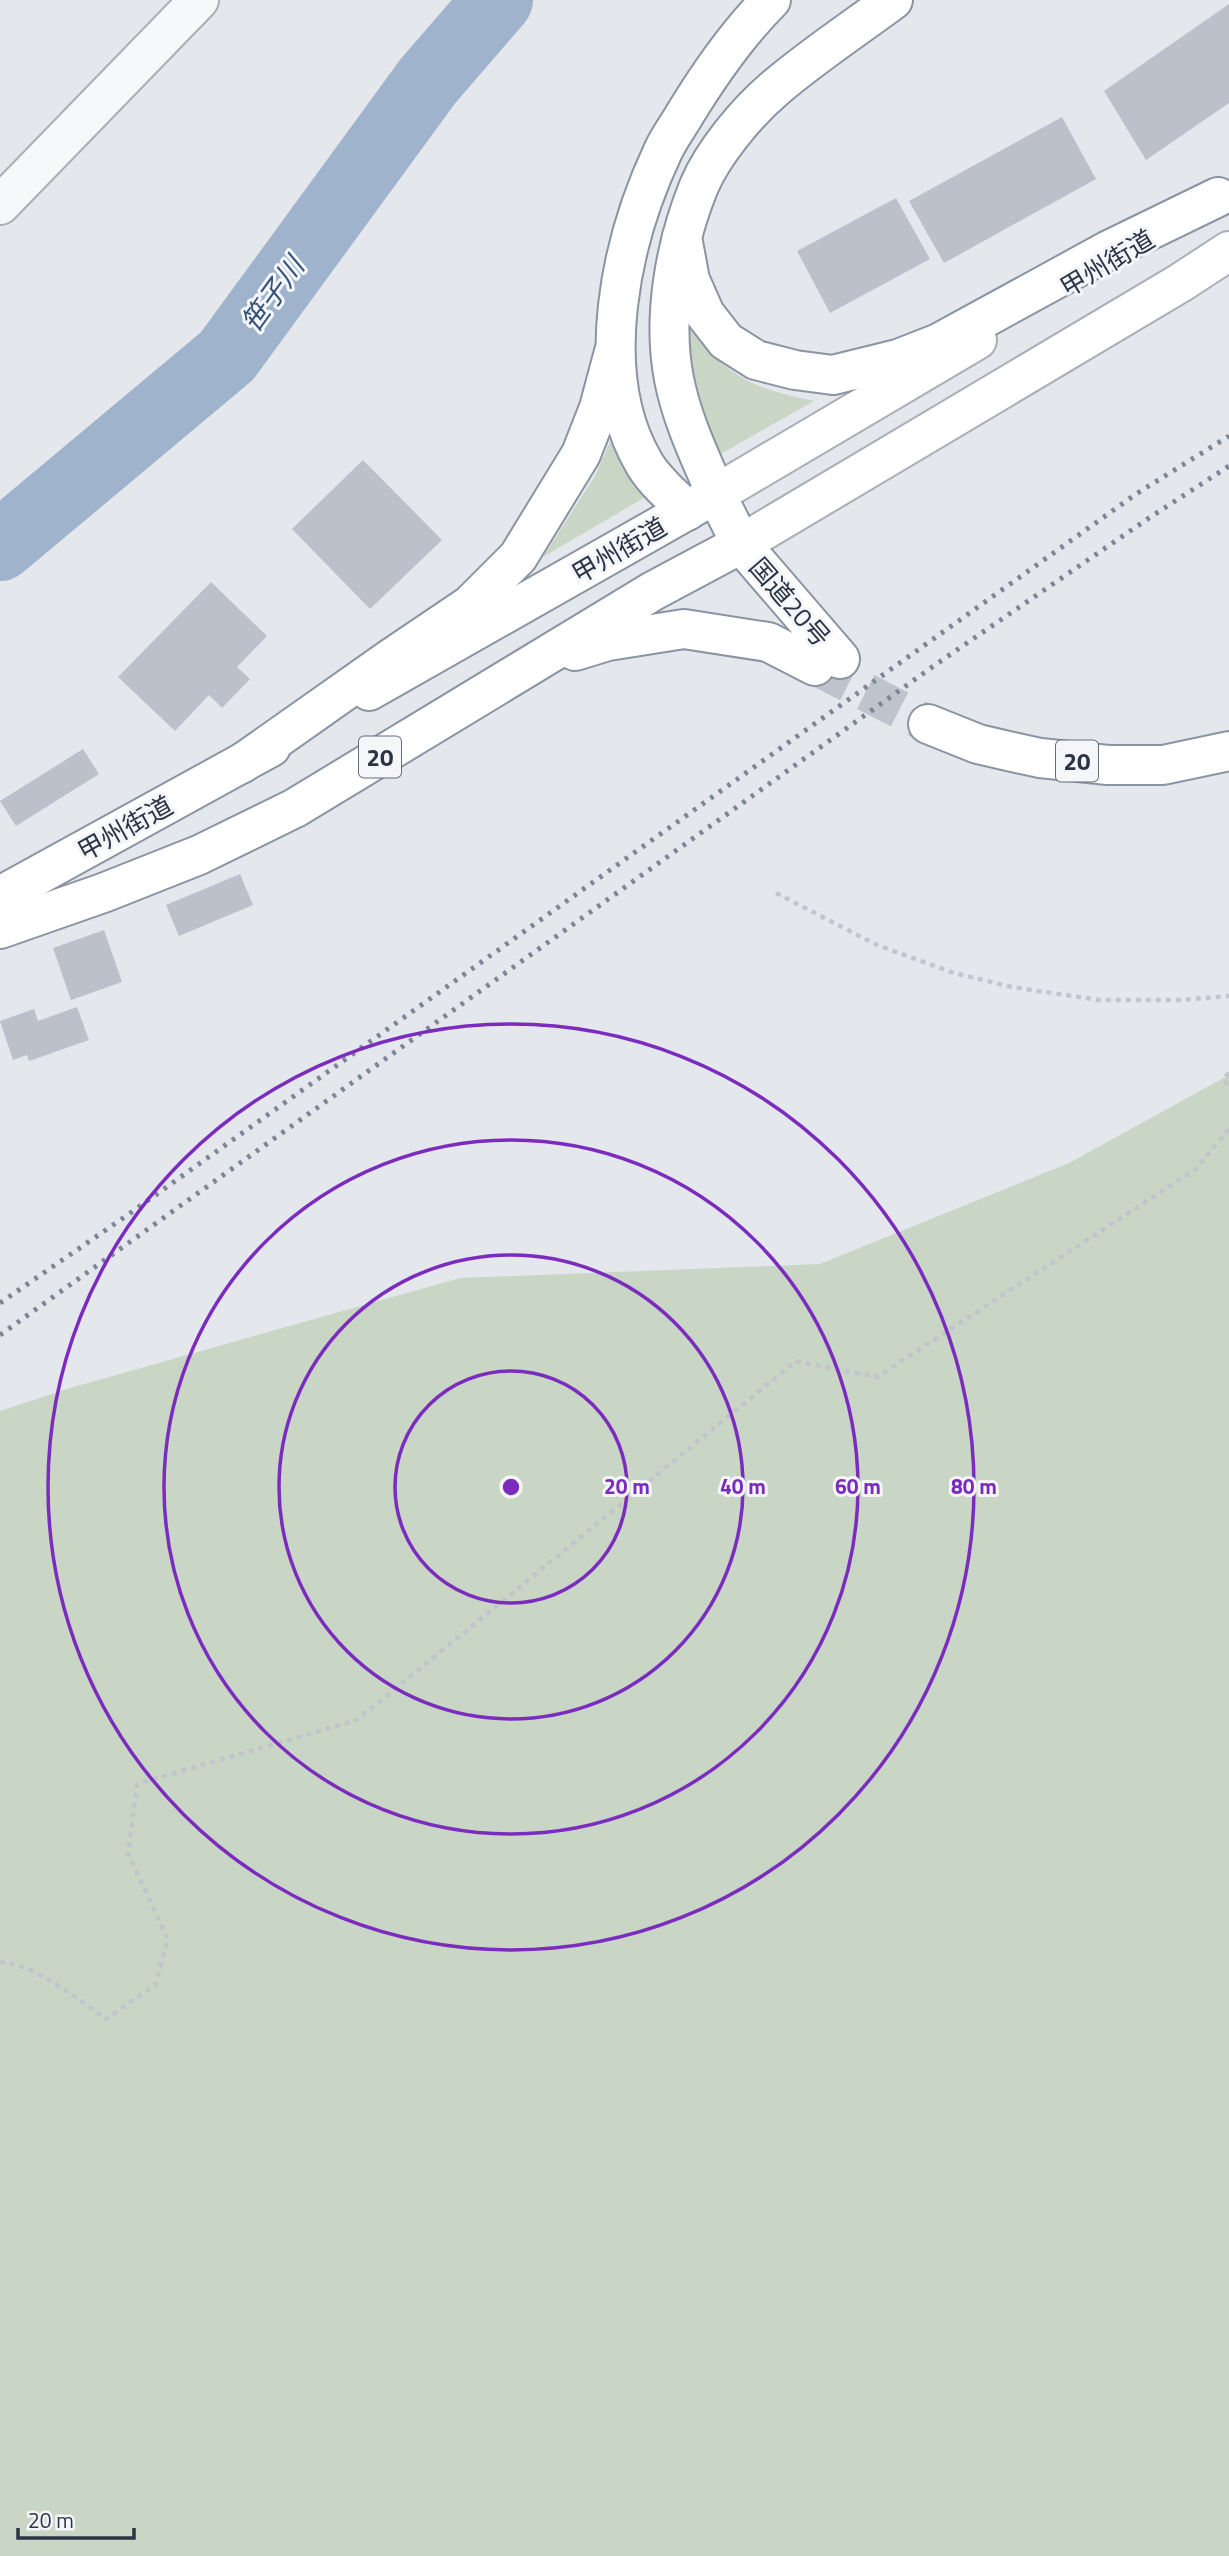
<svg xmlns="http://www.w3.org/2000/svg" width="1229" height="2556" font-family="'Titillium Web','Noto Sans JP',sans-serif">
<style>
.green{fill:#c9d6c5}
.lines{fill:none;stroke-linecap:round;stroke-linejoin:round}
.river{stroke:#9fb4cc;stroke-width:70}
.building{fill:#bbc0ca}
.trunk-tunnel{stroke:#bfc3cb;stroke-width:38;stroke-dasharray:38 19;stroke-linecap:butt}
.minor-casing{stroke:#a9aeb7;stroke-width:42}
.secondary-casing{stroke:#a9aeb7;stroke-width:42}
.trunk-casing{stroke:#8b94a3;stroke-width:42}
.motorway-casing{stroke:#8b94a3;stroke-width:42}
.path{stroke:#c2c5cb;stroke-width:4.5;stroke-dasharray:5 5;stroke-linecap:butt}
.minor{stroke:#f7f8fa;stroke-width:38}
.secondary{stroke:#fff;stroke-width:38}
.trunk{stroke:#fff;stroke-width:38}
.motorway{stroke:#fff;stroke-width:38}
.rail{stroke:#7d8696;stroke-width:5;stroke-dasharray:3.5 7;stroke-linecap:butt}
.ring{fill:none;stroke:#7b2cbf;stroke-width:3.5}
.labels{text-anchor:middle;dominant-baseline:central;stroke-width:6;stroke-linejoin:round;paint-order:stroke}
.shield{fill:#f4f6f9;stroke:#676e7b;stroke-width:2}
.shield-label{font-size:24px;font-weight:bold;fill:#2b3445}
.street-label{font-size:26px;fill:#2b3445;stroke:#f4f6f9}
.water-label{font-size:28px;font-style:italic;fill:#34527a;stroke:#f4f6f9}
.centre{fill:#7b2cbf;stroke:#f4f6f9;stroke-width:3.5}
.ring-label{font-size:21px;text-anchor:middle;font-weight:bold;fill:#7b2cbf;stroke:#f4f6f9;stroke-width:6;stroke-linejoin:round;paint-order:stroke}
</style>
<rect width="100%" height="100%" fill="#e4e7ec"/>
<g class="green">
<path d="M 689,327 C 730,379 751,387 814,401 L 717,456 L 691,381 L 684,331 Z"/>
<polygon points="610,442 630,479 647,496 543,557 595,476"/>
<polygon points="1229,1075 1229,2556 0,2556 0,1411 70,1388 460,1278 820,1264 1069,1163"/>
</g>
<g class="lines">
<polyline class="river" points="0,546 227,356 428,81 498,0"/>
</g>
<g class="building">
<polygon points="1229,4 1229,103 1146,160 1104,91"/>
<polygon points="1062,117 1096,179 944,263 909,201"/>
<polygon points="896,198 930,259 830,313 797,251"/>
<polygon points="363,460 442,540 370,609 292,529"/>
<polygon points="211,582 267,636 237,667 250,679 222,708 209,695 175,731 118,677"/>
<polygon points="83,749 99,774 16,826 0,801"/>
<polygon points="240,874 253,905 179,936 166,905"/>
<polygon points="104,930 122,982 71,1000 53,948"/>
<polygon points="77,1007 89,1040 29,1061 27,1055 13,1060 0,1021 34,1009 38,1021"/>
</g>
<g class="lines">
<polyline class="trunk-tunnel" points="815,666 928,724"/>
<defs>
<polyline id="minor" points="0,205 199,0"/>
<g id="secondary">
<polyline points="716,494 977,340"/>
<polyline points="741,544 1180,283 1229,251"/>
</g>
<g id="trunk">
<polyline points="575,651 608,641 684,629 768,642 815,666"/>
<polyline points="369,691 716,494 741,544 840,659"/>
<polyline points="928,724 978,744 1008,751 1040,758 1108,765 1163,765 1229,751"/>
<polyline points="0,896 271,747"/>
<polyline points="0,929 103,893 199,855 295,808 653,591 741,544"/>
</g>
<g id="motorway">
<polyline points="682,237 690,280 705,314 726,341 756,360 795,370 833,375 898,359 939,343 1109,250 1218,197"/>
<path d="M 716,494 C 700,457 682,420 674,379 C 662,317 675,245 699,186 C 713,153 746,113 774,89 C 811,57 854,29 893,0"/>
<path d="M 687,511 C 673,496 654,481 644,463 C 591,373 621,240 663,151 C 669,138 678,126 685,114 C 710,73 737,34 771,0"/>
<polyline points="241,764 390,659 470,605 518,557 581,454 599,408 614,352"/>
</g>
</defs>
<use href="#minor" class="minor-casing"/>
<use href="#secondary" class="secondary-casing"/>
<use href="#trunk" class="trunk-casing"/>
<use href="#motorway" class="motorway-casing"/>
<g class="path">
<polyline points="776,893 877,945 954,973 1012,987 1099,1000 1181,1000 1229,996"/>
<polyline points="1229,1073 1224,1078 1229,1090"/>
<path d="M 0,1962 C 32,1963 80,2000 106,2019 L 155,1985 L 168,1939 L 128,1854 L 137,1784 L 357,1720 L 796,1361 L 877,1377 L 1196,1169 L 1229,1129"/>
</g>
<use href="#minor" class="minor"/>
<use href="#secondary" class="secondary"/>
<use href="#trunk" class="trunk"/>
<use href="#motorway" class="motorway"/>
<g class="rail">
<polyline points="0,1303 129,1214 1136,494 1229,436"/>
<polyline points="0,1335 935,665 1149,518 1229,466"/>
</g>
</g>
<g class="ring">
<circle cx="511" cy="1487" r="116"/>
<circle cx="511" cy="1487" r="232"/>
<circle cx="511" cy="1487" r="347"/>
<circle cx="511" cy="1487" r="463"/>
</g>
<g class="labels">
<g class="shield">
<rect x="359" y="736.5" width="42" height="41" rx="5"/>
<rect x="1056" y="740.5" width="42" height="41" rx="5"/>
</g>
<g class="shield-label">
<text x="380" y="757">20</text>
<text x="1077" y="761">20</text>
</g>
<g class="street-label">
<text transform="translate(1107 263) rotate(-31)">甲州街道</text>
<text transform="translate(619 550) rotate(-30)">甲州街道</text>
<text transform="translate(790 602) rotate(49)">国道20号</text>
<text transform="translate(125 828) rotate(-29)">甲州街道</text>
</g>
<g class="water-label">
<text transform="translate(272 294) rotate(-54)">笹子川</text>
</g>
</g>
<circle cx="511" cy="1487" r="10" class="centre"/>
<g class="ring-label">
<text x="627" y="1494">20 m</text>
<text x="743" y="1494">40 m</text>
<text x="858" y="1494">60 m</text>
<text x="974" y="1494">80 m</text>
</g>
<path d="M18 2528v10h116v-10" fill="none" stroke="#2b3445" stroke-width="3.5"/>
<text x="28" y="2528" font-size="21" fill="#2b3445" stroke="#f4f6f9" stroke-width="5" paint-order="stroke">20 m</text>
</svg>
